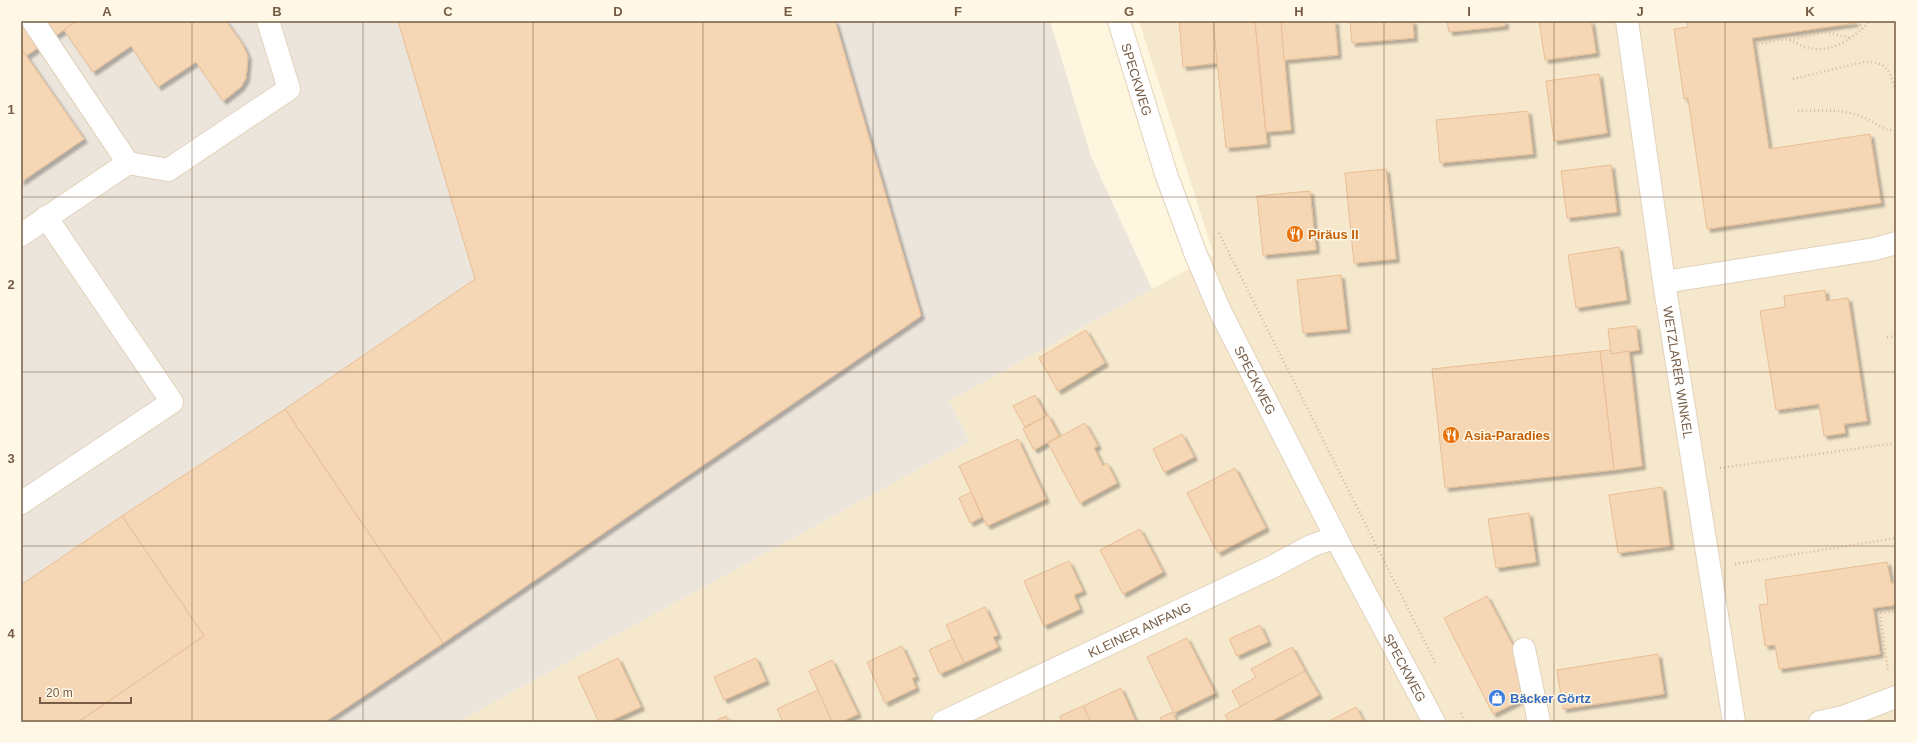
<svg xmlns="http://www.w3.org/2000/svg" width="1917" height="743" font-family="Arial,sans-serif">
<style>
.residential{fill:#f6e8cd}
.industrial{fill:#ece5dc}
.building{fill:#f5d6b5;stroke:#e9be94;filter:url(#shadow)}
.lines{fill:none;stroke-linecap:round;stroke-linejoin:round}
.minor-casing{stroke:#e2d2bb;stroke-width:24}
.path{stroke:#dab998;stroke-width:2.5;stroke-dasharray:1 3;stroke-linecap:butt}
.minor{stroke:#fff;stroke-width:22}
.grid{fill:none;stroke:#765c45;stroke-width:1;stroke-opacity:0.55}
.labels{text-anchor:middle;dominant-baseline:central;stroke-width:3;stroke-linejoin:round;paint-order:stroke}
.street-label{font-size:13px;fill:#765c45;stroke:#fff8e7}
.food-label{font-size:13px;font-weight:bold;fill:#c56008;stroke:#fff8e7;text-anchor:start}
.shop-label{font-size:13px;font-weight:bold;fill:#366cbe;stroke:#fff8e7;text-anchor:start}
.neatline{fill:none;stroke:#765c45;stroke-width:1.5}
.grid-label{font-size:13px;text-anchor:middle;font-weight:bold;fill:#765c45}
</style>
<defs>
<filter id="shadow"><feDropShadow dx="3.5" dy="3.5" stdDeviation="1" flood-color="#0004"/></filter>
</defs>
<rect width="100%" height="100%" fill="#fef6df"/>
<polygon class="residential" points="1139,21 1896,21 1896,722 458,722 970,441 949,401 1214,255"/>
<polygon class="industrial" points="21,21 1050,21 1091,156 1152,289 949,401 970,441 458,722 21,722"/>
<g class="building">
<polygon points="21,21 77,21 26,56 21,48"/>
<polygon points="77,21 226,21 243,45 248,57 246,78 241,87 223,101 196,62 158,87 131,46 93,72 64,30"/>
<polygon points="398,21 835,21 921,316 443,643 285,409 475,279"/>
<polygon points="1179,21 1213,21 1218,63 1183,67"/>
<polygon points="1213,21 1255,21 1267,144 1226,148"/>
<polygon points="1255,21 1281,21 1291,130 1266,132"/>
<polygon points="1281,21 1335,21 1338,55 1284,60"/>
<polygon points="1350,21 1413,21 1414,38 1352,43"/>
<polygon points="1447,21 1505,21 1505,26 1449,32"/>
<polygon points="1539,21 1591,21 1596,53 1545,60"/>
<polygon points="1687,21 1855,21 1855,23 1752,38 1769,149 1870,134 1881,203 1707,229 1688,98 1684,99 1674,29 1688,27"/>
<polygon points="21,48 84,139 21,182"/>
<polygon points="1599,74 1607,133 1554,141 1546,81"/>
<polygon points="1528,111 1533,154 1440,163 1436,120"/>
<polygon points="1611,165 1617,212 1567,218 1561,171"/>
<polygon points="1386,169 1396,259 1354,263 1345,173"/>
<polygon points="1310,191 1316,250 1263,255 1257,196"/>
<polygon points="1619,247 1627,300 1576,308 1568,255"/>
<polygon points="1341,275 1347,329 1303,333 1297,280"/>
<polygon points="1825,290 1826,301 1848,298 1867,421 1844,424 1845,433 1824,436 1819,404 1776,410 1760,311 1785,307 1784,296"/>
<polygon points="1636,326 1639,350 1611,354 1608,329"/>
<polygon points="1086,330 1105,363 1058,391 1039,358"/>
<polygon points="1610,350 1611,354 1629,351 1642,466 1614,470 1600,351"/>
<polygon points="1600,351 1614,470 1445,488 1432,369"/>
<polygon points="1035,395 1046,416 1025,427 1013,406"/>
<polygon points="285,409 443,643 325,722 78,722 204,636 122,516"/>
<polygon points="1048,415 1059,436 1034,450 1023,429"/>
<polygon points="1085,423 1098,446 1094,448 1103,466 1107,463 1117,483 1080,503 1048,443"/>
<polygon points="1182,434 1194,457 1164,472 1153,449"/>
<polygon points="1018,439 1046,499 987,526 959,466"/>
<polygon points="1235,468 1266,528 1218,553 1187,493"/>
<polygon points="1662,487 1670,546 1618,553 1609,495"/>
<polygon points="971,492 982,517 970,523 959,498"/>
<polygon points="1529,513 1536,562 1496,568 1488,519"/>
<polygon points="122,516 204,636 78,722 21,722 21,585"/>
<polygon points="1140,529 1163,572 1123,594 1100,550"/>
<polygon points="1069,561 1083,591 1074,595 1080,609 1044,626 1024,581"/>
<polygon points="1887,562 1891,583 1896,583 1896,605 1873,608 1880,654 1779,669 1775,645 1765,646 1759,605 1768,604 1765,580"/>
<polygon points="1487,596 1523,665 1515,669 1529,696 1493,714 1444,618"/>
<polygon points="985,607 998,635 993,637 998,647 964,663 946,625"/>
<polygon points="1260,625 1268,642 1237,656 1229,639"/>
<polygon points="1187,638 1215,693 1174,713 1147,657"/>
<polygon points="953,639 964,663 940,674 929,650"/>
<polygon points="902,646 916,677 912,678 916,688 885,703 867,662"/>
<polygon points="1292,647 1305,671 1241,707 1232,691 1256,677 1251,669"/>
<polygon points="1658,654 1664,694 1563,709 1557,670"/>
<polygon points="618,658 641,707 608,722 599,722 578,677"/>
<polygon points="756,658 766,681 724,700 714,677"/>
<polygon points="832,660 858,714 841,722 832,722 809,671"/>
<polygon points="1305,671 1319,695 1270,722 1229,722 1225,715"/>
<polygon points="1121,688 1136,722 1091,722 1083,706"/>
<polygon points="818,690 832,722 783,722 777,709"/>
<polygon points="1083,706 1091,722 1062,722 1060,716"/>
<polygon points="1356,707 1364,722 1327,722"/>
<polygon points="1172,712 1177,722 1162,722 1160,718"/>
<polygon points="726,716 729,722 712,722"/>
</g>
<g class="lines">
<defs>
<g id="minor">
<path id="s1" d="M 1119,21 L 1166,174 L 1196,255 L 1220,311 L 1345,555 L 1434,722"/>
<path id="s2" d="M 1627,21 L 1664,282 L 1734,722"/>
<polyline points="128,163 168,170 289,89 268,21"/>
<polyline points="21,235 128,163 33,21"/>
<polyline points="1664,282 1875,249 1896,243"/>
<polyline points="21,503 172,402 46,217"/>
<polyline points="1524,649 1539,722"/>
<path id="s3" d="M 943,722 L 1272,567 L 1311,546 L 1336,537"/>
<polyline points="1820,722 1843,717 1896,697"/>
</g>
</defs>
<use href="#minor" class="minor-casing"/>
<g class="path">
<polyline points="1859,21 1862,29"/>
<polyline points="1790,40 1825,32 1851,38"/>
<path d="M 1754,45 C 1762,44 1783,38 1790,40 C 1795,42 1800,45 1804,47 C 1831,55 1853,39 1870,21"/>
<path d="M 1793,79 L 1864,62 C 1888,61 1890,72 1896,92"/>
<path d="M 1798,111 C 1820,111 1844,108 1865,118 C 1876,122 1884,132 1896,130"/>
<polyline points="1219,233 1436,664"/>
<polyline points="1887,337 1896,336"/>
<polyline points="1720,468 1896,443"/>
<polyline points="1735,564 1896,538"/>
<polyline points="1873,611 1880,613 1896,611"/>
<polyline points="1880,613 1888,672"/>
<polyline points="1461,713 1465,722"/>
</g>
<use href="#minor" class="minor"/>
</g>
<path class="grid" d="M 192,21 L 192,722M 363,21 L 363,722M 533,21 L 533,722M 703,21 L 703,722M 873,21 L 873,722M 1044,21 L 1044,722M 1214,21 L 1214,722M 1384,21 L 1384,722M 1554,21 L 1554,722M 1725,21 L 1725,722M 21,197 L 1896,197M 21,372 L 1896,372M 21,546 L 1896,546"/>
<defs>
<symbol id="restaurant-disc" viewBox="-11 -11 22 22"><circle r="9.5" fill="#e8710a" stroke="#fff8e7"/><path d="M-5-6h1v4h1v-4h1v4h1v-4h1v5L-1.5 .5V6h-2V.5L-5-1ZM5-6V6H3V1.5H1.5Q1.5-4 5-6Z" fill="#fff"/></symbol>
<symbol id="shop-disc" viewBox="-11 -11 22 22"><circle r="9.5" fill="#3f7fe0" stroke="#fff8e7"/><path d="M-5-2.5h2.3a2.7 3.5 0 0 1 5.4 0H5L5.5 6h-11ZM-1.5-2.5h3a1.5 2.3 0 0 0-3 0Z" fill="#fff"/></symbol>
</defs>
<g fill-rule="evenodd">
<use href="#restaurant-disc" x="1285" y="224" width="20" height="20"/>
<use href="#restaurant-disc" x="1441" y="425" width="20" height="20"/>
<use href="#shop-disc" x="1487" y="688" width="20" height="20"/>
</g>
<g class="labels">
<g class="street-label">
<text stroke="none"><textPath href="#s1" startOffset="61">SPECKWEG</textPath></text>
<text stroke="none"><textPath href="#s2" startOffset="355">WETZLARER WINKEL</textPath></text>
<text stroke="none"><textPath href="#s1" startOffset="385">SPECKWEG</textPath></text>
<text stroke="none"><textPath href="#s3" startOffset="217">KLEINER ANFANG</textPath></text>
<text stroke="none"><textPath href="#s1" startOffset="709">SPECKWEG</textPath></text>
</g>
<g class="food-label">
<text x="1308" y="234">Piräus II</text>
<text x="1464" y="435">Asia-Paradies</text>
</g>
<g class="shop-label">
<text x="1510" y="698">Bäcker Görtz</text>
</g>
</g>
<rect width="1917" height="743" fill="none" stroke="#fff8e7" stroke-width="44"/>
<path d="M40 697v6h91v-6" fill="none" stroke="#765c45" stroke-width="2"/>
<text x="46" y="697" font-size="12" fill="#765c45" stroke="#fff8e7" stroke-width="3" paint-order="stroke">20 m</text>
<rect x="22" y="22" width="1873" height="699" class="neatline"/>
<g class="grid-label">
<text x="107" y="16">A</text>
<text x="277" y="16">B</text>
<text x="448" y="16">C</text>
<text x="618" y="16">D</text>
<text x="788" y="16">E</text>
<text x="958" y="16">F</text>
<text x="1129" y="16">G</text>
<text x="1299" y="16">H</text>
<text x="1469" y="16">I</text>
<text x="1640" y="16">J</text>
<text x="1810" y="16">K</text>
<text x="11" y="114">1</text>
<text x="11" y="289">2</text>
<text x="11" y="463">3</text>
<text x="11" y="638">4</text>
</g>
</svg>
